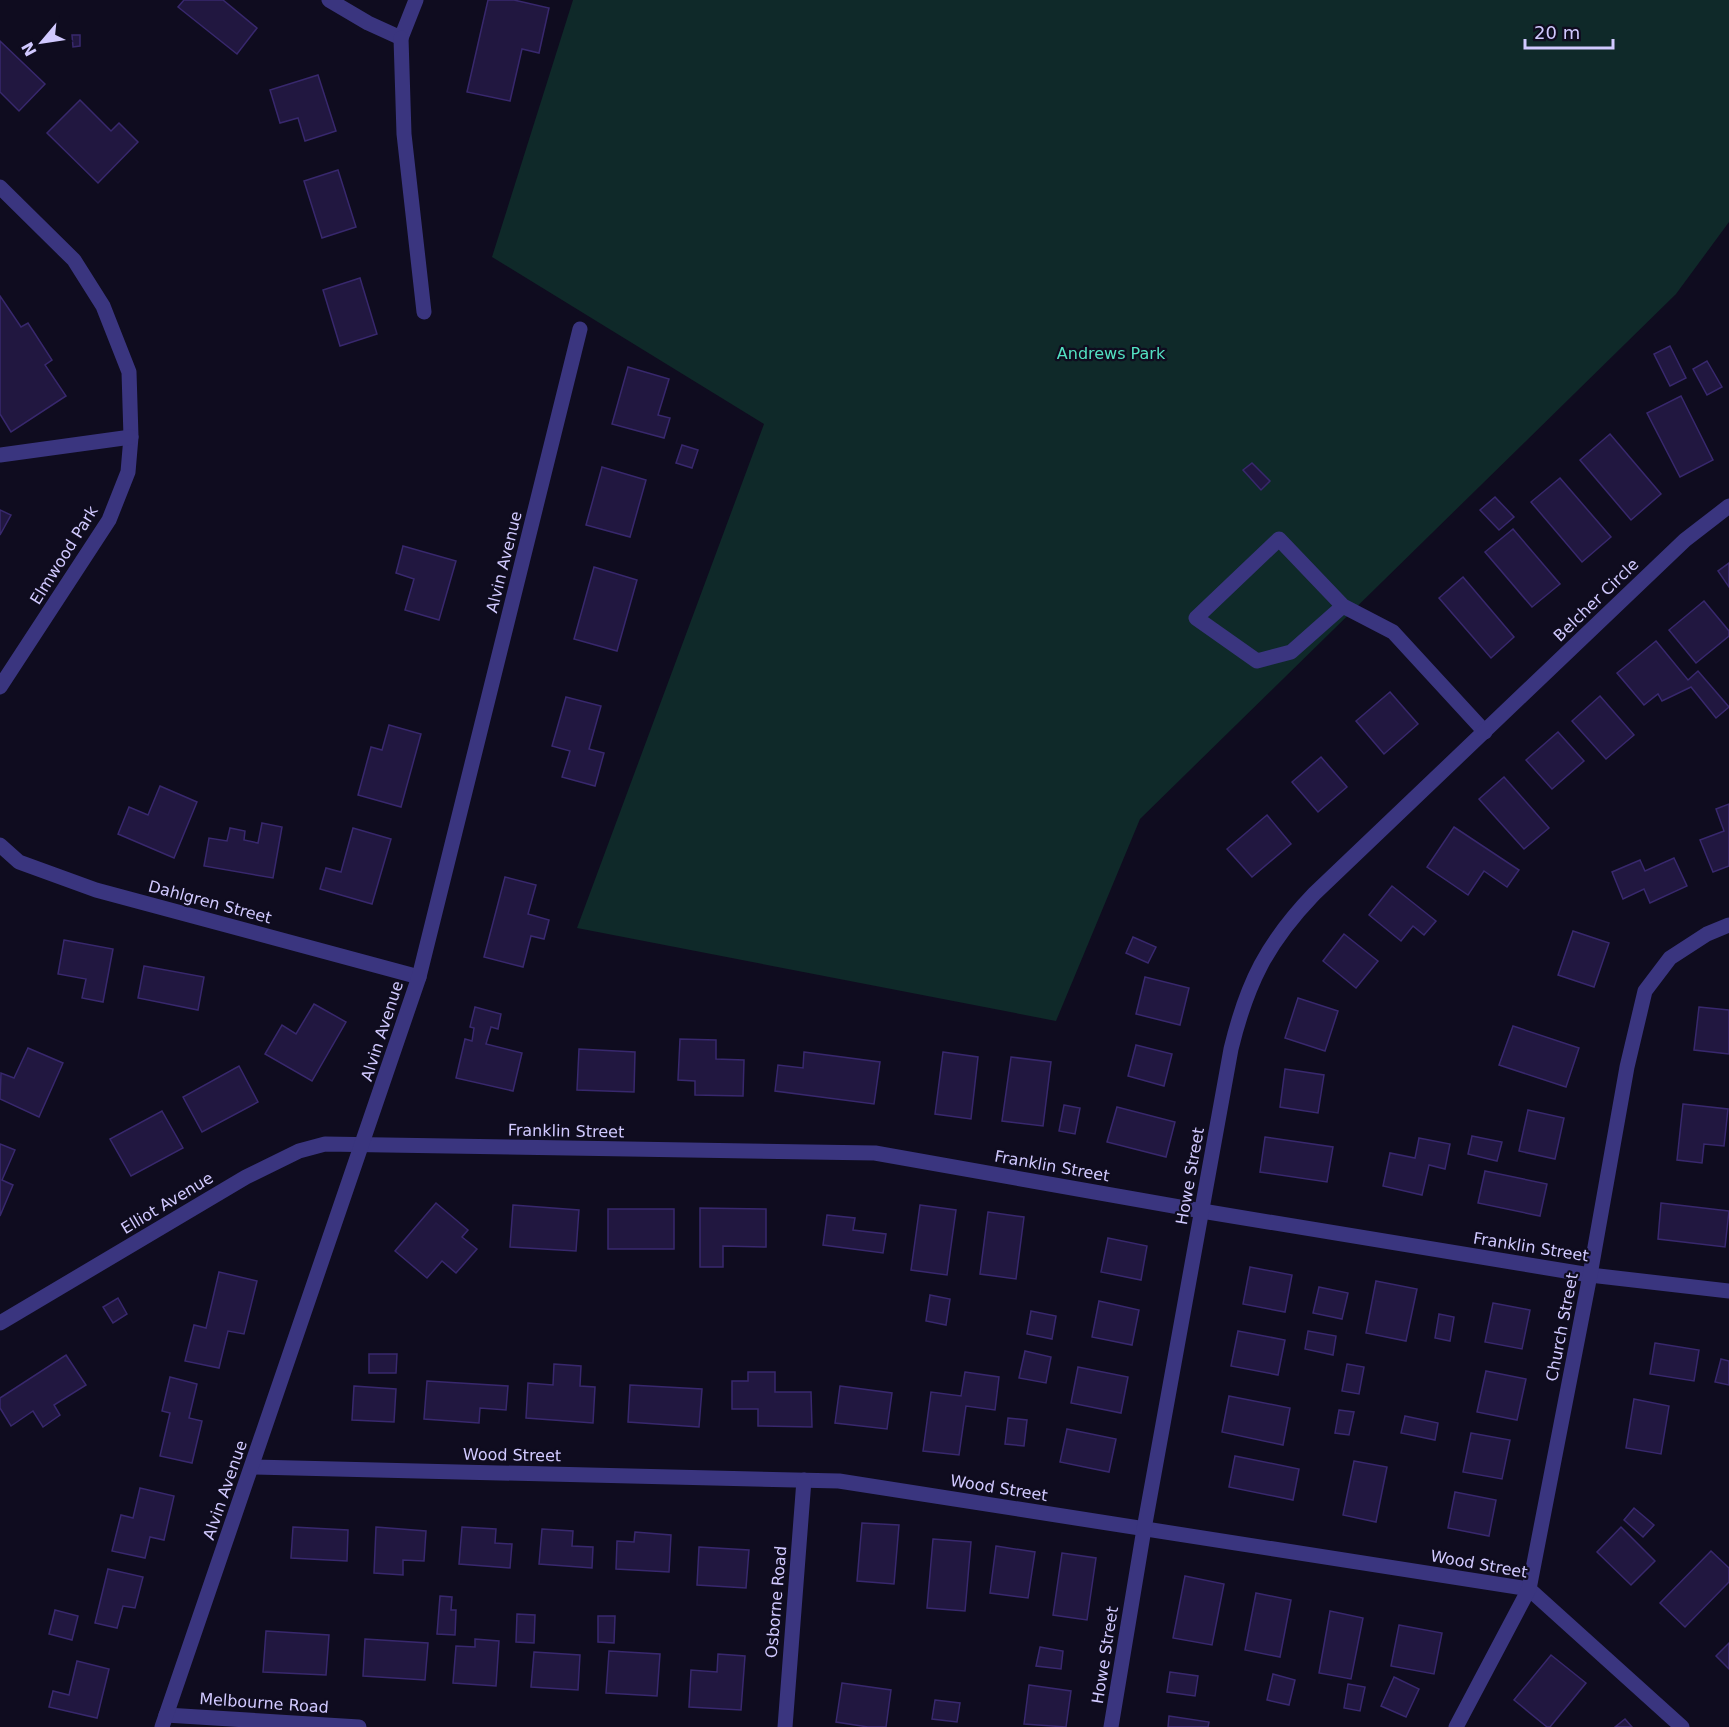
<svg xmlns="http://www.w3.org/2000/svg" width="1729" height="1727" font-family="'DejaVu Sans',sans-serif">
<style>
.green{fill:#0f2929}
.building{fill:#211740;stroke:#38286d;stroke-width:1.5}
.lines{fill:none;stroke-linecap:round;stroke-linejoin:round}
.minor{stroke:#3a357f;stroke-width:15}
.labels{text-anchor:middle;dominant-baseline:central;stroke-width:4.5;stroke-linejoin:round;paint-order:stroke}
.park-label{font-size:16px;fill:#53e1c2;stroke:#0f0c1f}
.street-label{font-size:16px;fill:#d1c9ff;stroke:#0f0c1f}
</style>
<rect width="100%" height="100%" fill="#0f0c1f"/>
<polygon class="green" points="573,0 1729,0 1729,222 1676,294 1140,819 1056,1021 577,928 764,424 492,257"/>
<g class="building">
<polygon points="184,0 223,0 257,28 237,54 178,7"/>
<polygon points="488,0 514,0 549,8 539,53 522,49 510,101 467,92"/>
<polygon points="72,35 80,35 80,46 73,47"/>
<polygon points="0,41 45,84 19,111 0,92"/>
<polygon points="318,75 336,131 305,141 298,118 280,123 270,90"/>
<polygon points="80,100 111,131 119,123 138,142 98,183 47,133"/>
<polygon points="338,170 356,227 322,238 304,181"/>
<polygon points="360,278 377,334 340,346 323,290"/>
<polygon points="0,296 21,327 28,323 52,360 45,365 66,396 11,432 0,414"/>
<polygon points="1670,346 1686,378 1670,386 1654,354"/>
<polygon points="1707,361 1722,387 1707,395 1693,369"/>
<polygon points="628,367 669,379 658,415 670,418 664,438 612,424"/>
<polygon points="1681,396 1713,460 1680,477 1647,413"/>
<polygon points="1610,434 1661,494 1631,520 1580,460"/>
<polygon points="682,445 698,450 692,468 676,463"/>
<polygon points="1252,463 1270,481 1261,490 1243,470"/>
<polygon points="602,467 646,480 630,537 586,525"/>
<polygon points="1560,478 1611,537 1582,562 1531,502"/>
<polygon points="1495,497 1514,517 1499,530 1480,510"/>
<polygon points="0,510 11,515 0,535"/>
<polygon points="1513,529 1560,584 1532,607 1485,552"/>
<polygon points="403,546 456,561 439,620 405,610 414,579 396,573"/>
<polygon points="1729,563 1729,587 1718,571"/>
<polygon points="594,567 637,580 617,651 574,639"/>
<polygon points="1463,577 1514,637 1491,658 1439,598"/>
<polygon points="1704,601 1729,631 1729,636 1696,663 1669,630"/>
<polygon points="1656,641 1688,680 1698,671 1729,707 1716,718 1691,687 1662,701 1658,694 1644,705 1617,673"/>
<polygon points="1390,692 1418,724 1384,754 1356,721"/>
<polygon points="1600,696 1634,735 1606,759 1572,721"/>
<polygon points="566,697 601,706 589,749 604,753 595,786 562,777 570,751 552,746"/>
<polygon points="389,725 421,734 401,807 358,795 371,747 382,750"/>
<polygon points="1558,732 1584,761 1552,789 1526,760"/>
<polygon points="1321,757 1347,787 1318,812 1292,782"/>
<polygon points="1504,777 1549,828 1524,849 1479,799"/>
<polygon points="160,786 197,802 174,858 118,834 129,807 148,815"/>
<polygon points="1729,804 1729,866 1713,872 1700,840 1724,831 1716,809"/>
<polygon points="1267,815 1291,844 1252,877 1227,849"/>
<polygon points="262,823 282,827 273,878 204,866 209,838 227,841 230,828 245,831 244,840 258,843"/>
<polygon points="1454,827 1519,870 1507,887 1484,871 1468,895 1427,867"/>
<polygon points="353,828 391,839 372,904 320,889 326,868 341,872"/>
<polygon points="1674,858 1687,886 1650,903 1644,889 1623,899 1612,872 1640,860 1645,871"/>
<polygon points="505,877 536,885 528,914 549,920 544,939 531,936 523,967 484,957"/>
<polygon points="1392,886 1436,921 1424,935 1413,926 1401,941 1369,915"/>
<polygon points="1573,931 1609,943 1594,987 1558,975"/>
<polygon points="1344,934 1378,961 1356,988 1323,961"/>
<polygon points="1133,937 1156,947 1148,963 1126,953"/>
<polygon points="64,940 113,949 103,1002 82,998 86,979 58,974"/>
<polygon points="144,966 204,977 198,1010 138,998"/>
<polygon points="1145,977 1189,988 1180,1025 1136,1014"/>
<polygon points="1298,998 1338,1011 1325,1051 1285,1038"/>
<polygon points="314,1004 346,1022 312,1081 265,1054 282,1025 296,1034"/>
<polygon points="475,1007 501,1014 498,1029 491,1027 486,1044 522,1053 513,1091 456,1078 465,1039 472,1041 474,1028 470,1027"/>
<polygon points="1699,1007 1729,1010 1729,1054 1694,1050"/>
<polygon points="1513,1026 1579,1048 1566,1087 1499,1065"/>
<polygon points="680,1039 716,1040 716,1059 744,1060 743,1096 695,1095 695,1081 678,1080"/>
<polygon points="1136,1045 1172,1054 1164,1086 1128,1076"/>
<polygon points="28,1048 63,1063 39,1117 0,1099 1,1073 14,1078"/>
<polygon points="579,1049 635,1052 634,1092 577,1090"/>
<polygon points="804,1052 880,1062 874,1104 775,1091 778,1065 803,1068"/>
<polygon points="943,1052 978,1057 971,1119 935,1114"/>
<polygon points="1011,1057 1051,1062 1043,1126 1002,1121"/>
<polygon points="239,1066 258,1102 202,1132 183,1097"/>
<polygon points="1285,1069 1324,1075 1318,1113 1280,1107"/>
<polygon points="1683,1104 1728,1109 1724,1146 1704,1144 1702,1163 1677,1160"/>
<polygon points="1064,1105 1080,1108 1075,1134 1059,1131"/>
<polygon points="1117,1107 1175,1122 1166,1157 1107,1142"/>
<polygon points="1528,1110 1564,1118 1555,1159 1519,1151"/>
<polygon points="162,1111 183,1148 131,1176 110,1139"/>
<polygon points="1472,1136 1502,1142 1497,1161 1468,1154"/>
<polygon points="1265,1137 1333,1147 1327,1182 1260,1172"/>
<polygon points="1419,1138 1450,1144 1445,1169 1429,1165 1422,1195 1383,1186 1390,1153 1415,1158"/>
<polygon points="0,1144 15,1150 2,1180 13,1185 0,1216"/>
<polygon points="1485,1171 1547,1184 1540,1216 1478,1203"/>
<polygon points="436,1203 468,1230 462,1237 477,1249 456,1273 442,1261 427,1278 395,1251"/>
<polygon points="1661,1203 1729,1211 1725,1247 1658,1239"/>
<polygon points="513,1205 579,1210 576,1251 510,1247"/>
<polygon points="920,1205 956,1210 947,1275 911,1270"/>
<polygon points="700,1208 766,1209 766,1247 723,1246 723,1267 700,1267"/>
<rect x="608" y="1209" width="66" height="40"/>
<polygon points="988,1212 1024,1217 1016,1279 980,1274"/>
<polygon points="827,1215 855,1218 853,1230 886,1234 883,1253 823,1245"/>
<polygon points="1108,1238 1147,1246 1141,1280 1101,1272"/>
<polygon points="1250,1267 1292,1275 1285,1312 1243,1304"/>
<polygon points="219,1272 257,1281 244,1334 228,1331 219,1368 185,1361 194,1325 206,1328"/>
<polygon points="1376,1281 1417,1289 1406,1341 1366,1333"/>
<polygon points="1319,1287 1348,1293 1342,1319 1313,1313"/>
<polygon points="930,1295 950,1299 946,1325 926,1321"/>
<polygon points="118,1298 127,1314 113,1323 103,1307"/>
<polygon points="1099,1301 1139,1310 1132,1345 1092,1337"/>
<polygon points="1493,1303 1530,1310 1522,1349 1485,1342"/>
<polygon points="1031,1311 1056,1316 1052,1339 1027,1334"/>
<polygon points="1439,1314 1454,1317 1450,1341 1435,1338"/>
<polygon points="1238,1331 1285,1340 1278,1375 1231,1366"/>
<polygon points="1308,1331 1336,1336 1333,1355 1305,1349"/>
<polygon points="1655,1343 1699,1350 1694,1381 1650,1374"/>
<polygon points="1025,1351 1051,1357 1046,1383 1019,1378"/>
<polygon points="369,1354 397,1354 396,1373 369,1373"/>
<polygon points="66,1355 86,1385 54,1405 60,1415 43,1427 33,1411 11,1426 0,1408 0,1398"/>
<polygon points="1721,1359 1729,1361 1729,1385 1715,1382"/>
<polygon points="554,1364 581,1366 580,1386 595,1387 593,1423 526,1418 528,1383 553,1385"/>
<polygon points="1347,1364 1364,1367 1359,1394 1342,1391"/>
<polygon points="1078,1367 1128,1377 1121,1413 1071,1403"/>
<polygon points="1486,1371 1526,1379 1517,1420 1477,1412"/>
<polygon points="748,1372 775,1372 775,1392 811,1392 812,1427 758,1426 758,1409 732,1409 732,1381 748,1381"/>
<polygon points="965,1372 999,1377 995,1410 966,1406 959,1455 923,1451 931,1392 961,1396"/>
<polygon points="170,1377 197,1384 189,1418 202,1421 192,1463 160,1456 170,1413 162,1411"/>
<polygon points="427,1381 508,1386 506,1410 480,1408 479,1423 424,1419"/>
<polygon points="630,1385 702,1389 699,1427 628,1422"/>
<polygon points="354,1386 396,1389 394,1422 352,1420"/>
<polygon points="840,1386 892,1393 887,1429 835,1423"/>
<polygon points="1229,1396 1290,1408 1283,1445 1222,1432"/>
<polygon points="1634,1399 1669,1406 1661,1454 1626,1448"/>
<polygon points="1339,1410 1354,1412 1349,1435 1335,1433"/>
<polygon points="1405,1416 1438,1423 1435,1440 1401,1433"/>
<polygon points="1008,1418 1027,1420 1024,1446 1005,1444"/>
<polygon points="1067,1429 1116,1439 1109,1472 1060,1462"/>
<polygon points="1471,1433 1510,1440 1502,1479 1463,1472"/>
<polygon points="1235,1456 1299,1469 1293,1500 1229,1487"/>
<polygon points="1354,1461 1387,1467 1376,1522 1343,1515"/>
<polygon points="140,1488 174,1496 164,1540 150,1537 145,1558 112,1551 121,1515 133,1518"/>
<polygon points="1455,1492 1496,1500 1489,1536 1448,1528"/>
<polygon points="1634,1508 1654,1525 1643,1537 1624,1520"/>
<polygon points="862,1523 899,1525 894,1584 857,1581"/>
<polygon points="293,1527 348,1530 347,1561 291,1558"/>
<polygon points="376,1527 426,1531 424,1561 403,1560 403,1575 374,1573"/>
<polygon points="462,1527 496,1529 495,1543 512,1544 510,1568 459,1564"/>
<polygon points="1621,1527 1655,1561 1631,1585 1597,1552"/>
<polygon points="542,1529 573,1531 572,1546 593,1547 592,1568 539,1564"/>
<polygon points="635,1532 671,1535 669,1572 616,1569 617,1541 634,1542"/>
<polygon points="933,1539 971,1542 965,1611 927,1608"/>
<polygon points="996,1546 1035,1552 1028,1598 990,1593"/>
<polygon points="699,1547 749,1550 746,1588 697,1585"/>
<polygon points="1711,1551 1729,1568 1729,1582 1685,1627 1660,1603"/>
<polygon points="1062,1553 1096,1558 1087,1620 1053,1615"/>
<polygon points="108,1569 143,1577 135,1608 123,1606 117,1628 95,1623"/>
<polygon points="1185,1576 1224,1584 1212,1645 1173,1638"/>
<polygon points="1256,1593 1291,1600 1280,1657 1245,1650"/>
<polygon points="440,1596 452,1597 451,1610 456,1610 455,1635 437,1634"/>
<polygon points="55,1610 78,1616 72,1640 49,1634"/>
<polygon points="1330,1611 1363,1618 1351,1679 1319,1673"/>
<polygon points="517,1614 535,1615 534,1643 516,1642"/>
<polygon points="598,1616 615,1616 614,1643 598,1642"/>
<polygon points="1399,1625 1442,1633 1434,1674 1391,1666"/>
<polygon points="266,1631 329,1635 326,1675 263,1672"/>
<polygon points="365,1639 428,1643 425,1680 363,1676"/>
<polygon points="475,1639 499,1641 496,1686 453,1683 456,1646 475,1647"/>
<polygon points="1729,1643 1729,1669 1716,1656"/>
<polygon points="1040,1647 1063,1651 1061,1669 1036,1666"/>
<polygon points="609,1651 660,1654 657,1696 606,1693"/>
<polygon points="534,1652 580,1655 578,1690 531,1687"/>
<polygon points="718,1654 745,1656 741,1710 689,1707 691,1670 717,1672"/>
<polygon points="1551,1655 1586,1683 1550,1727 1547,1727 1514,1700"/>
<polygon points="77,1661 109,1669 97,1718 49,1707 53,1691 69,1695"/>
<polygon points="1170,1672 1198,1676 1195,1696 1167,1692"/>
<polygon points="1273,1674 1295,1680 1289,1705 1267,1700"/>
<polygon points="1394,1677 1419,1689 1406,1717 1381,1706"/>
<polygon points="842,1683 891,1690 886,1727 868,1727 836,1722"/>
<polygon points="1348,1684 1365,1687 1360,1711 1344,1708"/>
<polygon points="1029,1685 1071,1691 1066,1727 1024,1724"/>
<polygon points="935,1700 960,1703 957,1722 932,1719"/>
<polygon points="1169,1716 1209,1722 1208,1727 1168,1727"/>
<polygon points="1625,1719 1632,1727 1615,1727"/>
</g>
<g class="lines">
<g class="minor">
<polyline points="329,0 368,23 401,38 416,0"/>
<polyline points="401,38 404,134 424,312"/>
<polyline points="0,187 74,260 103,306 129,372 131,437 128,472 109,520 0,687"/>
<polyline points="0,455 131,437"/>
<polyline points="1343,606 1291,652 1257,661 1196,618 1279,539 1343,606 1393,632 1485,732"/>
<polyline points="0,845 19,862 96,890 419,977"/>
<polyline points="0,1323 246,1177 299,1151 325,1144 875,1153 1202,1211 1590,1275 1729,1291"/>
<polyline points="252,1467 839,1481 1529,1589 1682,1727"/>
<polyline points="166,1715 359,1727"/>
<polyline points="162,1727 419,977 580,329"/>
<polyline points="785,1727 804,1480"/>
<path d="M 1111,1727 L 1144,1529 L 1231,1049 C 1247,983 1267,943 1314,894 L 1685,540 L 1729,506"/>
<polyline points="1456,1727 1529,1589 1590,1275 1627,1067 1645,991 1670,958 1707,934 1729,925"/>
</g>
</g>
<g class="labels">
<g class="park-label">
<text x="1111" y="353">Andrews Park</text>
</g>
<g class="street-label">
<text transform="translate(64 555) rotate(-58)">Elmwood Park</text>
<text transform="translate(504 562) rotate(-76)">Alvin Avenue</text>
<text transform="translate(1596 600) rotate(-44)">Belcher Circle</text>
<text transform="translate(210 902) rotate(15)">Dahlgren Street</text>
<text transform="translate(382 1031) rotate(-72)">Alvin Avenue</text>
<text transform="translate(566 1131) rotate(1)">Franklin Street</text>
<text transform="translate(1052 1166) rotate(10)">Franklin Street</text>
<text transform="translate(1190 1176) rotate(-80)">Howe Street</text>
<text transform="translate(167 1203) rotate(-31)">Elliot Avenue</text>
<text transform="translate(1531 1247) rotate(9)">Franklin Street</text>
<text transform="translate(1562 1327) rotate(-79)">Church Street</text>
<text transform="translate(512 1455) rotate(1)">Wood Street</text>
<text transform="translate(999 1488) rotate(9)">Wood Street</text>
<text transform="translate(225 1490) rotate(-71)">Alvin Avenue</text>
<text transform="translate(1479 1564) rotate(10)">Wood Street</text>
<text transform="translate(776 1602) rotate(-85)">Osborne Road</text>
<text transform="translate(1105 1655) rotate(-81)">Howe Street</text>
<text transform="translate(264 1703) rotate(4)">Melbourne Road</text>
</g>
</g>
<g transform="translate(42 42) rotate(241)" stroke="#0f0c1f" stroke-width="4.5" paint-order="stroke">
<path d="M0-4.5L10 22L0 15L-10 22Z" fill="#d1c9ff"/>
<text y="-9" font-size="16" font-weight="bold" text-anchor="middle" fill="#d1c9ff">N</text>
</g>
<path d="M1525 39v9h88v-9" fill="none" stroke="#d1c9ff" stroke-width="3"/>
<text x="1534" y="39" font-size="18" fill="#d1c9ff" stroke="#0f0c1f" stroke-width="4.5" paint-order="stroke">20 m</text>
</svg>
